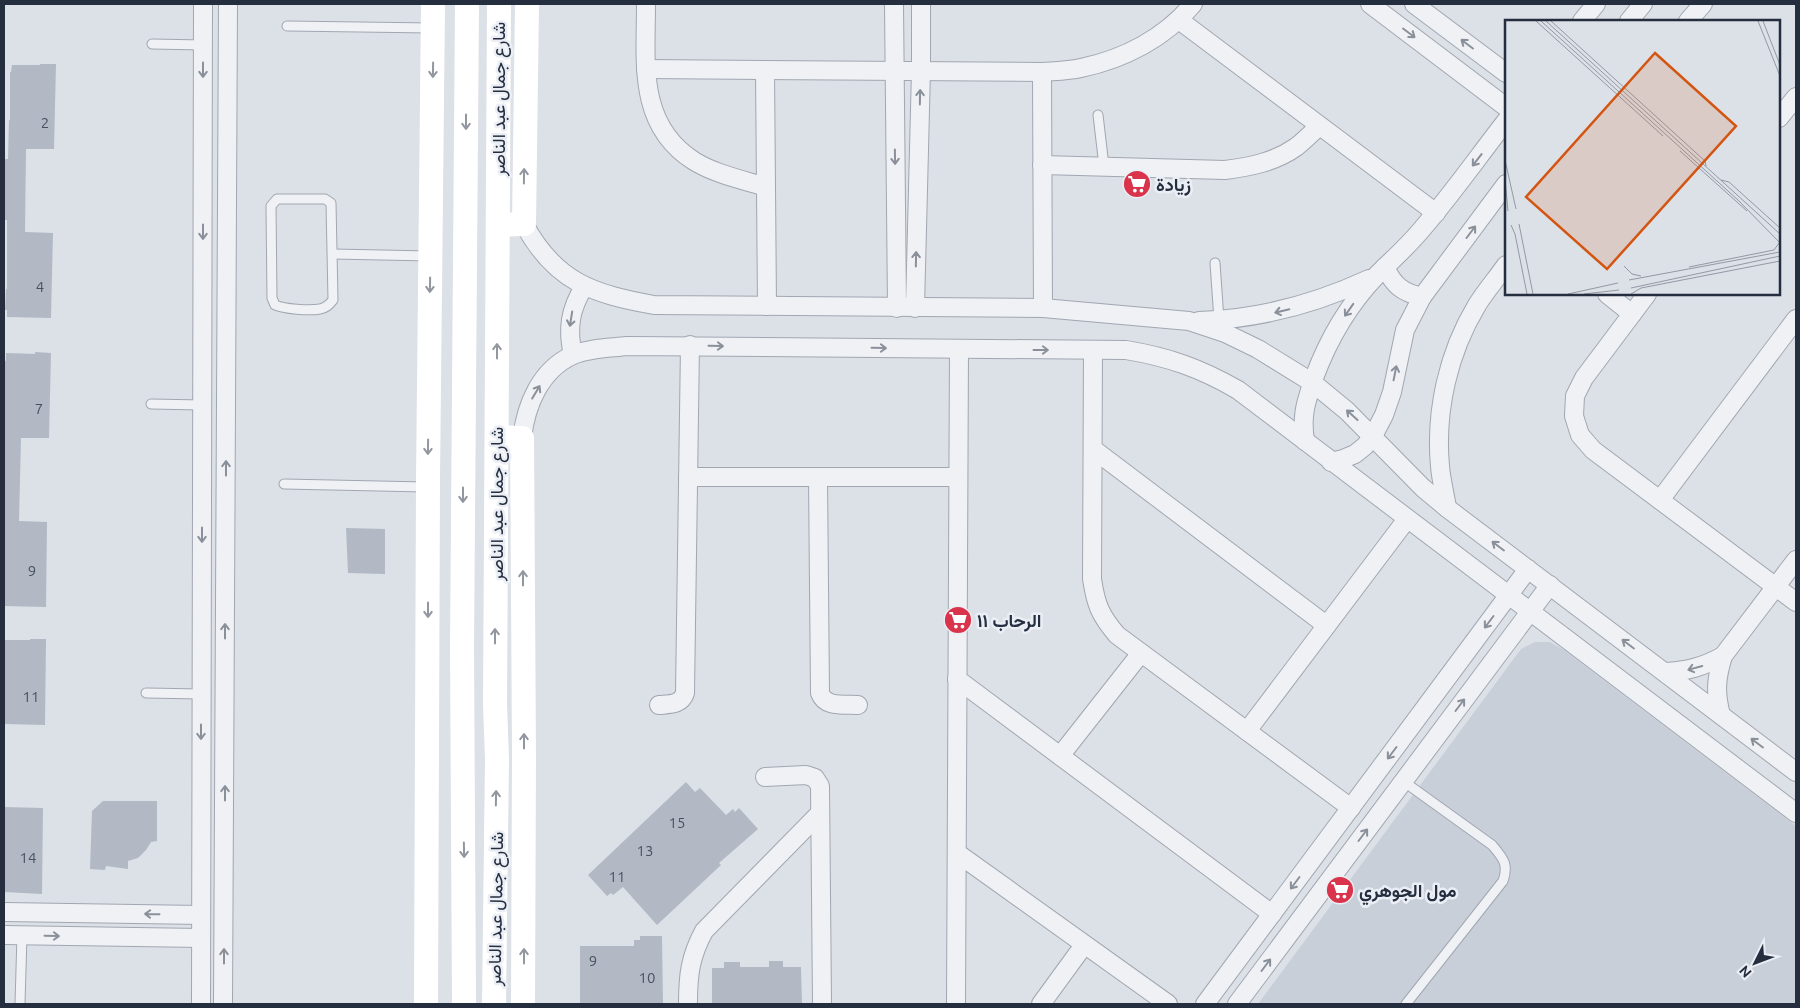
<svg xmlns="http://www.w3.org/2000/svg" width="1800" height="1008" font-family="Ubuntu,Vazirmatn,sans-serif">
<style>
.built{fill:#c9cfd9}
.building{fill:#b2b9c4}
.lines{fill:none;stroke-linecap:round;stroke-linejoin:round}
.lane-casing{stroke:#a1a7b1;stroke-width:11}
.street-casing{stroke:#a1a7b1;stroke-width:20}
.lane{stroke:#eff1f5;stroke-width:9}
.street{stroke:#eff1f5;stroke-width:18}
.secondary{stroke:#fff;stroke-width:24}
.oneway{stroke:#8a909a}
.oneway2{stroke:#92969f}
.labels{text-anchor:middle;dominant-baseline:central;stroke-width:5;stroke-linejoin:round;paint-order:stroke}
.number-label{font-size:15px;fill:#485160}
.street-label{font-size:18px;fill:#242e3f;stroke:#ebeff5}
.poi-label{font-size:18px;font-weight:bold;fill:#242e3f;stroke:#ebeff5;text-anchor:start}
.inset-road{fill:none;stroke:#9299a4;stroke-width:1}
.view{fill:#d45511;fill-opacity:0.15;stroke:#d45511;stroke-width:2.5}
.inset-edge{fill:none;stroke:#242e3f;stroke-width:2.5}
</style>
<rect width="100%" height="100%" fill="#dce0e7"/>
<polygon class="built" points="1535,642 1550,642 1564,650 1796,826 1796,1004 1258,1004 1521,649"/>
<g class="building">
<polygon points="40,64 56,64 54,149 26,149 25,232 53,233 51,318 7,317 7,310 5,310 6,289 7,289 7,220 4,220 4,163 5,159 8,159 9,120 10,120 10,72 11,72 12,65 40,65"/>
<polygon points="35,352 51,353 49,438 21,438 19,521 47,522 46,607 4,606 5,361 6,361 6,353 35,354"/>
<polygon points="346,528 385,529 385,574 348,573"/>
<polygon points="30,639 46,639 45,725 4,724 4,640 30,640"/>
<polygon points="686,782 695,792 700,788 726,815 733,809 735,812 739,808 758,829 719,863 721,865 657,925 623,887 613,895 611,893 607,896 588,875"/>
<polygon points="103,801 157,801 157,841 151,842 146,850 138,858 128,861 128,869 106,866 105,870 90,869 92,811"/>
<polygon points="4,807 43,808 42,894 4,892"/>
<polygon points="640,936 662,936 663,1004 580,1004 580,946 634,946 634,940 640,940"/>
<polygon points="769,961 783,961 783,967 801,967 802,1004 712,1004 712,968 724,968 724,962 740,962 740,967 769,967"/>
</g>
<g class="lines">
<defs>
<g id="lane">
<polyline points="287,26 432,28"/>
<polyline points="152,44 203,45"/>
<polyline points="1098,115 1104,166"/>
<path d="M 277,199 L 325,199 L 331,203 L 333,300 C 329,305 326,308 320,309 C 309,311 284,309 275,305 L 272,298 L 271,206 Z"/>
<polyline points="333,254 430,256"/>
<polyline points="1215,263 1219,320"/>
<polyline points="151,404 202,405"/>
<polyline points="284,484 426,487"/>
<polyline points="146,693 201,694"/>
<path d="M 1403,781 L 1492,845 C 1503,858 1509,864 1503,881 L 1406,1004"/>
<polyline points="20,1004 22,935"/>
</g>
<g id="street">
<path d="M 646,4 C 646,62 637,125 694,161 C 715,174 743,180 766,187"/>
<polyline points="894,4 897,308"/>
<polyline points="1370,4 1506,107"/>
<polyline points="1414,4 1506,73"/>
<polyline points="1179,20 1436,213"/>
<polyline points="1582,21 1596,4"/>
<polyline points="1629,21 1643,4"/>
<polyline points="1688,21 1703,4"/>
<path d="M 646,69 L 1042,72 C 1055,71 1068,71 1081,68 C 1124,59 1165,38 1193,4"/>
<polyline points="765,70 767,306"/>
<polyline points="1042,72 1043,308"/>
<polyline points="1779,118 1796,97"/>
<path d="M 1042,165 L 1225,170 C 1249,167 1275,162 1296,147 C 1304,141 1312,133 1319,126"/>
<path d="M 524,224 C 555,282 593,294 654,305 L 1043,308 L 1189,321 L 1225,333 L 1258,349 L 1313,383 L 1347,411 L 1423,488 L 1447,508 L 1796,772"/>
<path d="M 1385,267 C 1394,286 1402,292 1422,297"/>
<polyline points="1607,294 1632,314"/>
<polyline points="1647,294 1584,378 1575,396 1574,416 1580,435 1593,450 1796,602"/>
<polyline points="915,308 921,70 921,4"/>
<path d="M 1199,321 C 1260,319 1315,304 1369,279"/>
<path d="M 1093,350 L 1092,579 C 1096,605 1100,615 1117,635 L 1351,808"/>
<path d="M 573,355 C 567,329 570,309 584,287"/>
<path d="M 522,438 C 526,405 540,370 573,355 C 589,348 610,348 627,346 L 1126,350 C 1168,357 1200,368 1238,390 L 1796,813"/>
<path d="M 1305,441 C 1301,415 1306,402 1314,378 C 1328,340 1348,305 1377,275 C 1392,260 1408,246 1422,229 C 1452,194 1478,157 1506,121"/>
<polyline points="1093,449 1326,625"/>
<polyline points="1331,462 1343,459 1355,454 1365,446 1373,436 1384,415 1392,392 1405,330 1422,297 1506,184"/>
<polyline points="688,477 958,477"/>
<path d="M 818,477 L 820,693 C 825,708 845,704 858,705"/>
<polyline points="1660,500 1796,319"/>
<path d="M 1447,508 C 1445,494 1441,480 1440,466 C 1435,411 1448,353 1477,305 C 1485,292 1497,278 1506,265"/>
<path d="M 1665,672 C 1688,671 1702,667 1723,656"/>
<polyline points="957,679 1272,914"/>
<path d="M 659,705 C 670,704 681,705 685,693 L 690,345"/>
<path d="M 1721,715 C 1715,692 1716,679 1723,656 L 1796,560"/>
<polyline points="1247,731 1407,519"/>
<polyline points="1060,756 1141,653"/>
<polyline points="765,777 806,775 815,778 820,786 822,1004"/>
<polyline points="957,853 1168,1004"/>
<polyline points="4,912 201,915"/>
<polyline points="4,935 201,938"/>
<polyline points="201,1004 203,4"/>
<polyline points="223,1004 228,4"/>
<path d="M 688,1004 C 688,975 690,957 704,931 L 820,813"/>
<polyline points="956,1004 959,349"/>
<polyline points="1041,1004 1084,945"/>
<polyline points="1205,1004 1528,569"/>
<polyline points="1237,1004 1550,585"/>
</g>
</defs>
<use href="#lane" class="lane-casing"/>
<use href="#street" class="street-casing"/>
<use href="#lane" class="lane"/>
<use href="#street" class="street"/>
<g class="secondary">
<polyline points="498,225 524,224 527,4"/>
<polyline points="497,437 522,438 524,756 523,1004"/>
<polyline points="426,1004 428,479 433,4"/>
<polyline points="464,1004 462,648 467,4"/>
<polyline points="494,1004 497,759 495,704 499,4"/>
</g>
</g>
<defs><path id="oneway-shaft" d="M-6 0H5M1.5-3L5.5 0L1.5 3" fill="none" stroke-width="1.6" stroke-linecap="round" stroke-linejoin="round" transform="scale(1.25)"/></defs>
<g class="oneway">
<use href="#oneway-shaft" transform="translate(1409 33) rotate(37)"/>
<use href="#oneway-shaft" transform="translate(1467 44) rotate(-143)"/>
<use href="#oneway-shaft" transform="translate(203 70) rotate(90)"/>
<use href="#oneway-shaft" transform="translate(920 97) rotate(-89)"/>
<use href="#oneway-shaft" transform="translate(895 157) rotate(89)"/>
<use href="#oneway-shaft" transform="translate(1477 160) rotate(128)"/>
<use href="#oneway-shaft" transform="translate(203 232) rotate(90)"/>
<use href="#oneway-shaft" transform="translate(1471 232) rotate(-53)"/>
<use href="#oneway-shaft" transform="translate(916 259) rotate(-89)"/>
<use href="#oneway-shaft" transform="translate(1349 310) rotate(125)"/>
<use href="#oneway-shaft" transform="translate(1282 311) rotate(167)"/>
<use href="#oneway-shaft" transform="translate(571 319) rotate(99)"/>
<use href="#oneway-shaft" transform="translate(716 346) rotate(1)"/>
<use href="#oneway-shaft" transform="translate(879 348) rotate(1)"/>
<use href="#oneway-shaft" transform="translate(1041 350)"/>
<use href="#oneway-shaft" transform="translate(1395 373) rotate(-79)"/>
<use href="#oneway-shaft" transform="translate(536 392) rotate(-59)"/>
<use href="#oneway-shaft" transform="translate(1352 415) rotate(-138)"/>
<use href="#oneway-shaft" transform="translate(226 468) rotate(-90)"/>
<use href="#oneway-shaft" transform="translate(202 535) rotate(90)"/>
<use href="#oneway-shaft" transform="translate(1498 546) rotate(-143)"/>
<use href="#oneway-shaft" transform="translate(1489 622) rotate(127)"/>
<use href="#oneway-shaft" transform="translate(225 631) rotate(-90)"/>
<use href="#oneway-shaft" transform="translate(1628 644) rotate(-143)"/>
<use href="#oneway-shaft" transform="translate(1695 668) rotate(165)"/>
<use href="#oneway-shaft" transform="translate(1460 705) rotate(-53)"/>
<use href="#oneway-shaft" transform="translate(201 732) rotate(90)"/>
<use href="#oneway-shaft" transform="translate(1757 743) rotate(-143)"/>
<use href="#oneway-shaft" transform="translate(1392 753) rotate(127)"/>
<use href="#oneway-shaft" transform="translate(225 793) rotate(-90)"/>
<use href="#oneway-shaft" transform="translate(1363 835) rotate(-53)"/>
<use href="#oneway-shaft" transform="translate(1295 883) rotate(127)"/>
<use href="#oneway-shaft" transform="translate(152 914) rotate(-179)"/>
<use href="#oneway-shaft" transform="translate(52 936) rotate(1)"/>
<use href="#oneway-shaft" transform="translate(224 956) rotate(-90)"/>
<use href="#oneway-shaft" transform="translate(1266 965) rotate(-53)"/>
</g>
<g class="oneway2">
<use href="#oneway-shaft" transform="translate(433 70) rotate(91)"/>
<use href="#oneway-shaft" transform="translate(466 122) rotate(90)"/>
<use href="#oneway-shaft" transform="translate(524 176) rotate(-89)"/>
<use href="#oneway-shaft" transform="translate(430 285) rotate(91)"/>
<use href="#oneway-shaft" transform="translate(497 351) rotate(-90)"/>
<use href="#oneway-shaft" transform="translate(428 447) rotate(91)"/>
<use href="#oneway-shaft" transform="translate(463 495) rotate(90)"/>
<use href="#oneway-shaft" transform="translate(523 578) rotate(-90)"/>
<use href="#oneway-shaft" transform="translate(428 610) rotate(90)"/>
<use href="#oneway-shaft" transform="translate(495 636) rotate(-90)"/>
<use href="#oneway-shaft" transform="translate(524 741) rotate(-90)"/>
<use href="#oneway-shaft" transform="translate(496 798) rotate(-89)"/>
<use href="#oneway-shaft" transform="translate(464 850) rotate(89)"/>
<use href="#oneway-shaft" transform="translate(524 956) rotate(-90)"/>
</g>
<defs>
<symbol id="supermarket-disc" viewBox="-11 -11 22 22"><circle r="9.5" fill="#d9344b" stroke="#ebeff5"/><path d="M-6-5.5h2.5l.6 2H6L4.5 2H-2.5L-4.4-4H-6ZM-1.5 3.2a1.3 1.3 0 1 0 .1 0ZM3 3.2a1.3 1.3 0 1 0 .1 0Z" fill="#fff"/></symbol>
</defs>
<g fill-rule="evenodd">
<use href="#supermarket-disc" x="1121" y="168" width="32" height="32"/>
<use href="#supermarket-disc" x="942" y="604" width="32" height="32"/>
<use href="#supermarket-disc" x="1324" y="874" width="32" height="32"/>
</g>
<g class="labels">
<g class="number-label">
<text x="45" y="122">2</text>
<text x="40" y="286">4</text>
<text x="39" y="408">7</text>
<text x="32" y="570">9</text>
<text x="31" y="696">11</text>
<text x="677" y="822">15</text>
<text x="645" y="850">13</text>
<text x="28" y="857">14</text>
<text x="617" y="876">11</text>
<text x="593" y="960">9</text>
<text x="647" y="977">10</text>
</g>
<g class="street-label">
<text transform="translate(498 99) rotate(-90)">شارع جمال عبد الناصر</text>
<text transform="translate(496 504) rotate(-90)">شارع جمال عبد الناصر</text>
<text transform="translate(495 909) rotate(-89)">شارع جمال عبد الناصر</text>
</g>
<g class="poi-label">
<text x="1156" y="184">زيادة</text>
<text x="977" y="620">الرحاب ١١</text>
<text x="1359" y="890">مول الجوهري</text>
</g>
</g>
<g transform="translate(1505 20)">
<rect width="275" height="275" fill="#dce0e7"/>
<path class="inset-road" d="M 31,1 L 158,116M 36,1 L 234,181 L 275,223M 41,1 L 275,214M 46,1 L 200,141 L 201,146M 253,1 L 275,56M 258,1 L 275,45M 175,131 L 242,191M 0,140 L 11,189M 0,159 L 3,191M 216,160 L 224,162 L 275,208M 14,204 L 28,274M 6,205 L 10,214 L 22,274M 119,246 L 127,254 L 136,256M 184,247 L 269,230 L 274,223M 124,260 L 275,232M 126,268 L 275,236M 63,274 L 113,263M 79,274 L 114,270M 126,274 L 136,268 L 275,241"/>
<path class="view" d="M 150,33 L 231,106 L 102,249 L 21,177 Z"/>
<rect width="275" height="275" class="inset-edge"/>
</g>
<rect width="1800" height="1008" fill="none" stroke="#242e3f" stroke-width="10"/>
<g transform="translate(1755 963) rotate(228)" stroke="#ebeff5" stroke-width="4" paint-order="stroke">
<path d="M0-4L9 19L0 12L-9 19Z" fill="#242e3f"/>
<text y="-8" font-size="14" font-weight="bold" text-anchor="middle" fill="#242e3f">N</text>
</g>
</svg>
